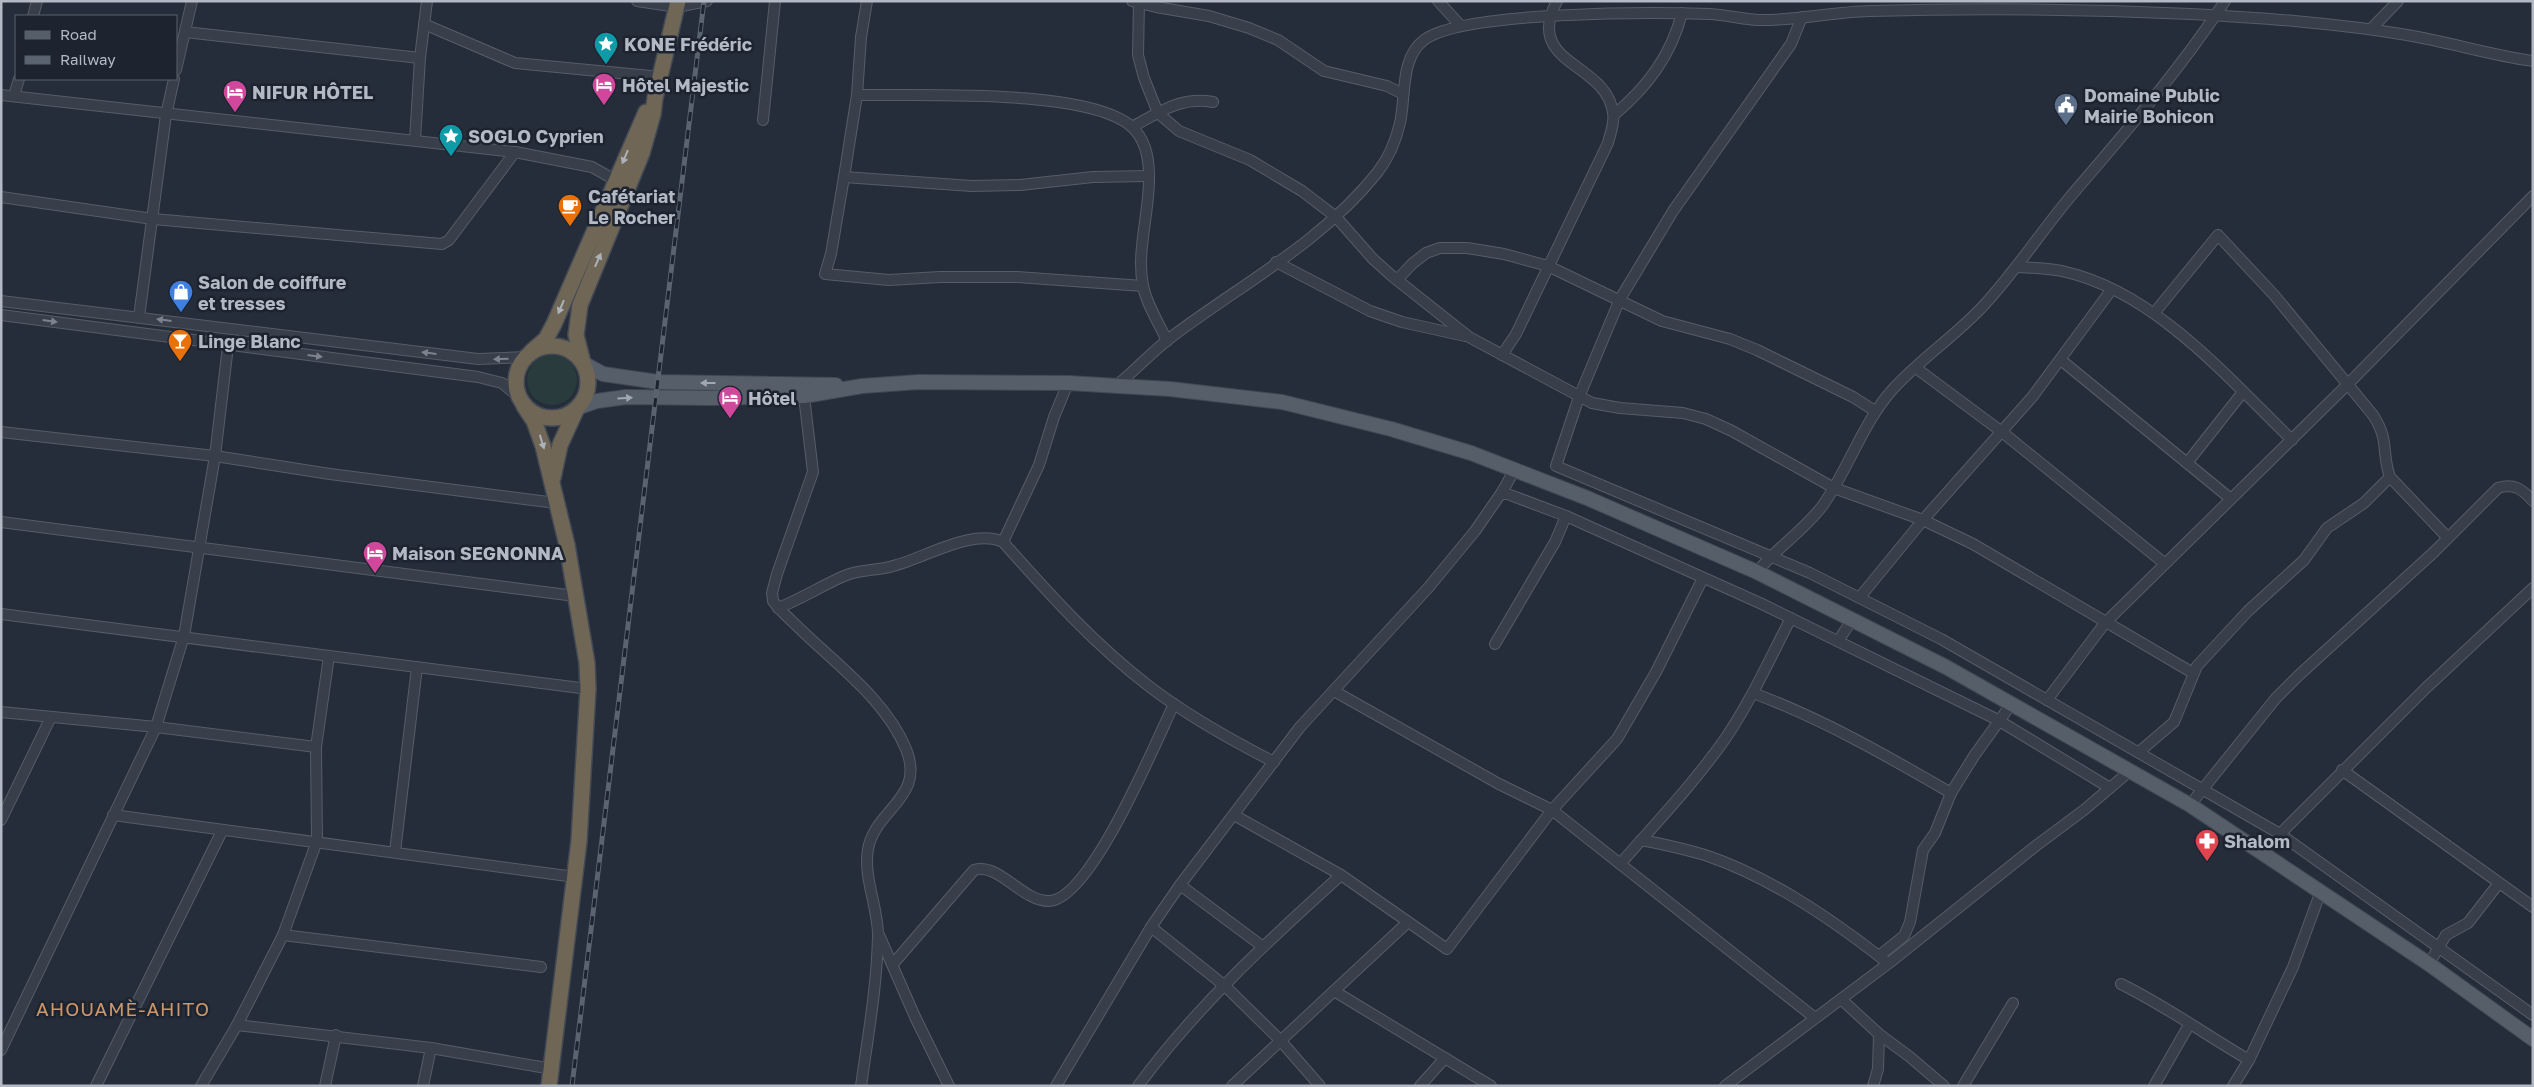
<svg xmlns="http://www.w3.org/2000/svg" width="2534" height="1087" font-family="'Golos Text',sans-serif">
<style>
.grass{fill:#293b3c}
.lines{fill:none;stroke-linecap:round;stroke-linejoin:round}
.minor-casing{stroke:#565d68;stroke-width:12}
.major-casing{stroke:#414853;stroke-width:16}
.highway-casing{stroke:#434a55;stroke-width:18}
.minor{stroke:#383f4a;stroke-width:10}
.major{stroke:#565e6a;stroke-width:14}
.highway{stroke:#6f6656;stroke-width:15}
.rail-casing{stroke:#5a6370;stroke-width:5}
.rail{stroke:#1d242f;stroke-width:3;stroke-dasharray:9;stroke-linecap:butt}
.oneway{fill:#acb2ba}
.oneway2{fill:#7c838e}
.oneway3{fill:#a0a8b3}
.labels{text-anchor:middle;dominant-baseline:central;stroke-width:5;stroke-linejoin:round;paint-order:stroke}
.poi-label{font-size:18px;font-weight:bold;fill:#b3bac5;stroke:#1d242f;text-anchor:start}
.neighbourhood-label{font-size:19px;letter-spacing:1px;fill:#cb9669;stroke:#1d242f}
</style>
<rect width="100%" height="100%" fill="#242d39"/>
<circle class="grass" cx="552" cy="380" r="25"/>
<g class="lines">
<defs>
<g id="minor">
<polyline points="637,1 677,7 707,1"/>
<polyline points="867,1 861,37 857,95 844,177 831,254 825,274 889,280 940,277 1017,277 1143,286"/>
<polyline points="1132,1 1156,7 1209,16 1249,28 1278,40 1324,71 1387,86 1403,94"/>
<polyline points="1139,1 1138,55 1144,78 1158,113 1179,131 1250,160 1302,191 1336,217 1373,259 1392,276 1469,337 1592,403 1620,408 1683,413 1706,419 1732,431 1834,488 1923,520 1973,544 2193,673"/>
<polyline points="1438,1 1460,25"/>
<polyline points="33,16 37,1"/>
<polyline points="1802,17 1791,44 1673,211 1620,299 1579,397 1556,466 1810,573 1941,639 2280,834 2533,1015"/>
<polyline points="424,24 515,63 661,77"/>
<polyline points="2371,29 2398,1"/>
<polyline points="185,32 420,58"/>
<polyline points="176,70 192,1"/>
<polyline points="1,95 515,152 592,167 615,180"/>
<path d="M 857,95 C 918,96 1089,88 1132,127 C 1145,139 1149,159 1149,176 C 1150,210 1136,252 1143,285 C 1146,304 1159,323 1167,341"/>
<polyline points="14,96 19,79"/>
<path d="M 1614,115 C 1647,87 1671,56 1682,13"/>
<polyline points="763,120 775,1"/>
<path d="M 1132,127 C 1160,112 1181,96 1213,102"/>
<polyline points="415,140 420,58 427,1"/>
<polyline points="844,177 972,186 1020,185 1093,177 1149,176"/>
<polyline points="1,197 153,219 442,244 449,240 515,152"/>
<polyline points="1276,262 1370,311 1402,322 1465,336"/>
<path d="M 2017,267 C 2033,268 2051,268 2066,272 C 2156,293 2228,378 2292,440"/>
<polyline points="1397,280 1412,264 1426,253 1440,248 1467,248 1504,254 1548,266 1662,321 1730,339 1757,350 1853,397 1875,411"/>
<polyline points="1,301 478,359 525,357"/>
<path d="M 2155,312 L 2218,235 L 2274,295 L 2373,415 C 2390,441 2381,452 2390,477 L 2448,538"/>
<polyline points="1,315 478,377 502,383 518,396"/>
<polyline points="139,317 166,115 174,79"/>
<path d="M 1502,355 L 1516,334 L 1608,143 C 1610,134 1615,123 1613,113 C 1607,62 1523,65 1557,1"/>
<polyline points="2061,360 2231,499"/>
<polyline points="1916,368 2002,432 2164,563"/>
<path d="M 1116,386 C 1134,371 1151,353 1170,338 C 1240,285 1321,243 1377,173 C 1388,159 1396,140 1400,123 C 1406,96 1400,58 1424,40 C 1461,11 1656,12 1710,14 C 1726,15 1742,19 1758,20 C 1795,21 1832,12 1870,11 C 1977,8 2084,9 2191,14 C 2263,18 2336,23 2407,35 C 2449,42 2490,55 2533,61"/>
<path d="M 804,396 L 813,472 L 777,574 L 772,593 L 773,601 C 780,611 790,619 799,628 C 837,665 886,700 906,749 C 926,798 875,809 868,849 C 863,877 878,907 878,935 C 877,986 868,1036 861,1086"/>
<polyline points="1,432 215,456 330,474 556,503"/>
<polyline points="2187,463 2243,392"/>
<polyline points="1502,492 1515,469"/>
<polyline points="1,522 575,596"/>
<polyline points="1003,542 1039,465 1054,417 1068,383"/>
<path d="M 1757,572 C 1777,547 1804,531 1823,505 C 1849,468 1863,422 1893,389 C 1921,358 1957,335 1985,304 C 2016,270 2041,232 2070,197 C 2124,134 2179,71 2225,1"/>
<polyline points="1860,597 1923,520 2033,396 2112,289"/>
<path d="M 778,608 C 801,599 821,586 844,576 C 859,569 877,571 893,566 C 925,558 972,528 1003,542 C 1049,594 1095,645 1150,687 C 1188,716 1231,740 1274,762"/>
<polyline points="1,614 588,689"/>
<polyline points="1838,641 1852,620"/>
<polyline points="1495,644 1555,542 1566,516"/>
<polyline points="1334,691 1499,784 1552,810 1815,1018"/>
<path d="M 1753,693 C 1823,719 1887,756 1951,793"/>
<polyline points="2047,700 2105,623 2347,385 2533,196"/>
<polyline points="1,712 156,727 316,747"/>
<polyline points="2139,752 2174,722 2197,666 2248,611 2304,560 2327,528 2364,503 2390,477"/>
<polyline points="2342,770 2533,907"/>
<path d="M 2190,805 L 2276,698 L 2298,676 L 2434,552 L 2498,488 C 2514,483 2522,489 2533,501"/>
<polyline points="113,815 575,877"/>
<polyline points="1234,815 1341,875 1447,949 1552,810 1617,739 1656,672 1703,578"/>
<polyline points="1,820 51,717"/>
<polyline points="2280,834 2426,688 2533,588"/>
<path d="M 1641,840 C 1663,844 1684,849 1705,855 C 1770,877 1830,918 1884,960"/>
<polyline points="395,852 417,667"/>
<path d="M 1620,864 C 1656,823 1694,783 1725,739 C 1751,701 1770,658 1791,618"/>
<polyline points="1180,885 1262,946"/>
<polyline points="1151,927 1225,986 1280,1040 1320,1086"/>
<polyline points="283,935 541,967"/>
<polyline points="879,935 916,1019 949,1086"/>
<polyline points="1879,956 1904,936 1910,922 1923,850 1935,833 1951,793 1974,756 2012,703"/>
<path d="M 893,964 L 974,870 C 999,862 1021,901 1049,901 C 1091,900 1156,741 1174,704"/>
<polyline points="2429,964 2446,935 2468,923 2499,883"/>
<path d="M 2121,984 C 2166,1006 2206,1035 2249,1060"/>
<polyline points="1334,991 1491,1086"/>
<polyline points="1841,999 1879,1034 1910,1057 1944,1086"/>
<polyline points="237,1025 431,1048 552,1069"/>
<polyline points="1,1050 156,727 184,636 215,456 228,346"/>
<polyline points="96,1086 222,831"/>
<polyline points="201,1086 237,1025 283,935 317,841 316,747 329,656"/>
<polyline points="325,1086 336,1035"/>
<polyline points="423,1086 431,1048"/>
<polyline points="1056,1086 1151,927 1180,885 1300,727 1428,588 1475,531 1502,492 1566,516 1762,604 1998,720 2110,788"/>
<path d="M 1138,1086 C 1196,1007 1269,940 1341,875"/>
<polyline points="1232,1086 1408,922"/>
<polyline points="1420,1086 1445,1058"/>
<polyline points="1725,1086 1889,963 2037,845 2084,810 2131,770"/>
<polyline points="1873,1086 1878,1069 1879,1034"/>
<polyline points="1963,1086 2013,1003"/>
<polyline points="2154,1086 2189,1025"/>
<polyline points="2233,1086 2249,1060 2293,967 2321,891"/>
</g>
<g id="major">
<polyline points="583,363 603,374 658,382 836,385"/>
<polyline points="577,408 597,401 626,397 710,398 804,396 862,386 919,382 1068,383 1170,389 1282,402 1391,429 1471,453 1587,498 1757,572 1946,667 2190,805 2429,964 2533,1039"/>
</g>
<g id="highway">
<circle cx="552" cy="382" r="36"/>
<polyline points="532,351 546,339 554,324 646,112"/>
<polyline points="583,363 576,335 580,305 642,153 653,114 655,98 678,1"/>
<polyline points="524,406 534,421 543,446 567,545 587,663 588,689 579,841 549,1086"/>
<polyline points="553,478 560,445 577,408"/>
</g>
</defs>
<use href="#minor" class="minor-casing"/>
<use href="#major" class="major-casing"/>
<use href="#highway" class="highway-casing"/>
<use href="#minor" class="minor"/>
<use href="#major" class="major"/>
<use href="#highway" class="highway"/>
<defs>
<polyline id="rail" points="572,1086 704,1"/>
</defs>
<use href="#rail" class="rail-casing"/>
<use href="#rail" class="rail"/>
</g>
<defs><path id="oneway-solid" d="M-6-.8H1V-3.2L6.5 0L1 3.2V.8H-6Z" transform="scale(1.25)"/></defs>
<g class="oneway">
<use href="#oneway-solid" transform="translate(625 157) rotate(113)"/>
<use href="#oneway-solid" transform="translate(598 260) rotate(-66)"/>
<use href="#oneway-solid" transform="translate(561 307) rotate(113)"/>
<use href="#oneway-solid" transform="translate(542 442) rotate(73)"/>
</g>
<g class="oneway2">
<use href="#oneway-solid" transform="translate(164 320) rotate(-173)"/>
<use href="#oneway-solid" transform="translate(50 321) rotate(8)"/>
<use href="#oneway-solid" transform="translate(429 353) rotate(-173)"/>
<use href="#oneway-solid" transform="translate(315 356) rotate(7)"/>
<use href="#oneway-solid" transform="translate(501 359) rotate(178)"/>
</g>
<g class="oneway3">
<use href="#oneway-solid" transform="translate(708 383) rotate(-180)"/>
<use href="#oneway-solid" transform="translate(625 398) rotate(-4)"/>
</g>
<defs>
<symbol id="sight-pin" viewBox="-11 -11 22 30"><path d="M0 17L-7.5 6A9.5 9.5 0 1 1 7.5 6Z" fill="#0f9aa8" stroke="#1d242f"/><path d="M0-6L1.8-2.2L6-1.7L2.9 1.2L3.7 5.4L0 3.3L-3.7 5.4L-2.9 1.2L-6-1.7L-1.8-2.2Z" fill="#fff"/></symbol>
<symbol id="hotel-pin" viewBox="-11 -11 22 30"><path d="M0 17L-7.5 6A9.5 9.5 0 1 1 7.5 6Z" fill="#d1479c" stroke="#1d242f"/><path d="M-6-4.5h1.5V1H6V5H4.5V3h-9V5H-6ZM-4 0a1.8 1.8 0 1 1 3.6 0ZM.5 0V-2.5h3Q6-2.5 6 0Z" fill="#fff"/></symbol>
<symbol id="civic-pin" viewBox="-11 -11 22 30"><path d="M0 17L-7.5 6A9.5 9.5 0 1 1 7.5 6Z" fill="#5c6f8a" stroke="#1d242f"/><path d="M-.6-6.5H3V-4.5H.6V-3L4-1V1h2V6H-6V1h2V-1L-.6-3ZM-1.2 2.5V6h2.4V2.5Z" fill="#fff"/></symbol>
<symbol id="cafe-pin" viewBox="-11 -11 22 30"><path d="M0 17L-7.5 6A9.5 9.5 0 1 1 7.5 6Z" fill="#e8710a" stroke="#1d242f"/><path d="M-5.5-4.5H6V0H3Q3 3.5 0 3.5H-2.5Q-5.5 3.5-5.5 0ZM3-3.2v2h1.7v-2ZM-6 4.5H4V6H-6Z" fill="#fff"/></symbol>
<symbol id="shop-pin" viewBox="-11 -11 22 30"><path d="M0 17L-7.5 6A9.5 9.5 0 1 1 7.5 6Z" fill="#3f7fe0" stroke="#1d242f"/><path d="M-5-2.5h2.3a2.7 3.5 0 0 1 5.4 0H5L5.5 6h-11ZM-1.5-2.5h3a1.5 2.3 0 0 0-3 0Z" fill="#fff"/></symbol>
<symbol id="bar-pin" viewBox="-11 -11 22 30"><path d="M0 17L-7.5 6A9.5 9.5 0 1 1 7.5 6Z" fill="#e8710a" stroke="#1d242f"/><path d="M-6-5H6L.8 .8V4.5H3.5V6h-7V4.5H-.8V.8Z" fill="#fff"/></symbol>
<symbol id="pharmacy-pin" viewBox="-11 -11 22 30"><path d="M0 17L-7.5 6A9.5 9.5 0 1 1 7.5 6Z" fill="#e0444e" stroke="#1d242f"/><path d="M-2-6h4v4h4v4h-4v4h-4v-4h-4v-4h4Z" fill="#fff"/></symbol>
</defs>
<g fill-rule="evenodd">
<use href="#sight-pin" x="592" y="30" width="28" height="38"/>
<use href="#hotel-pin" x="590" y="71" width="28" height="38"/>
<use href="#hotel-pin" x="221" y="78" width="28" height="38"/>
<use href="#civic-pin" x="2052" y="91" width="28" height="38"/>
<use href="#sight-pin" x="437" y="122" width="28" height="38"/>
<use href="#cafe-pin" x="556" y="192" width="28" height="38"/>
<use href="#shop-pin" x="167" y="278" width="28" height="38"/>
<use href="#bar-pin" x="166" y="327" width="28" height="38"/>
<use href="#hotel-pin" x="716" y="384" width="28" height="38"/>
<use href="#hotel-pin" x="361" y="539" width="28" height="38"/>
<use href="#pharmacy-pin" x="2193" y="827" width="28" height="38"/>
</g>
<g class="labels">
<g class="poi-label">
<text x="624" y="44">KONE Frédéric</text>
<text x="622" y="85">Hôtel Majestic</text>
<text x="252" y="92">NIFUR HÔTEL</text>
<text x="2084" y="95">Domaine Public<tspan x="2084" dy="21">Mairie Bohicon</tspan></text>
<text x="468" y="136">SOGLO Cyprien</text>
<text x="588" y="196">Cafétariat<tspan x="588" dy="21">Le Rocher</tspan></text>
<text x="198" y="282">Salon de coiffure<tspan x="198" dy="21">et tresses</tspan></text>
<text x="198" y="341">Linge Blanc</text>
<text x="748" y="398">Hôtel</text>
<text x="392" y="553">Maison SEGNONNA</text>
<text x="2224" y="841">Shalom</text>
</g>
<g class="neighbourhood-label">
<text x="123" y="1008">AHOUAMÈ-AHITO</text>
</g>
</g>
<rect width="2534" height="1087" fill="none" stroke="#b3bac5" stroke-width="5"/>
<rect x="15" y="15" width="162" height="65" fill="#1d242f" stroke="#59606b"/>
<rect x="25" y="31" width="25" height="8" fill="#565e6a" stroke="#59606b"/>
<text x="60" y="40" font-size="15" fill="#b3bac5">Road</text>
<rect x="25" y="56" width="25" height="8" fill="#5a6370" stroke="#59606b"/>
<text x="60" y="65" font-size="15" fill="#b3bac5">Railway</text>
</svg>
